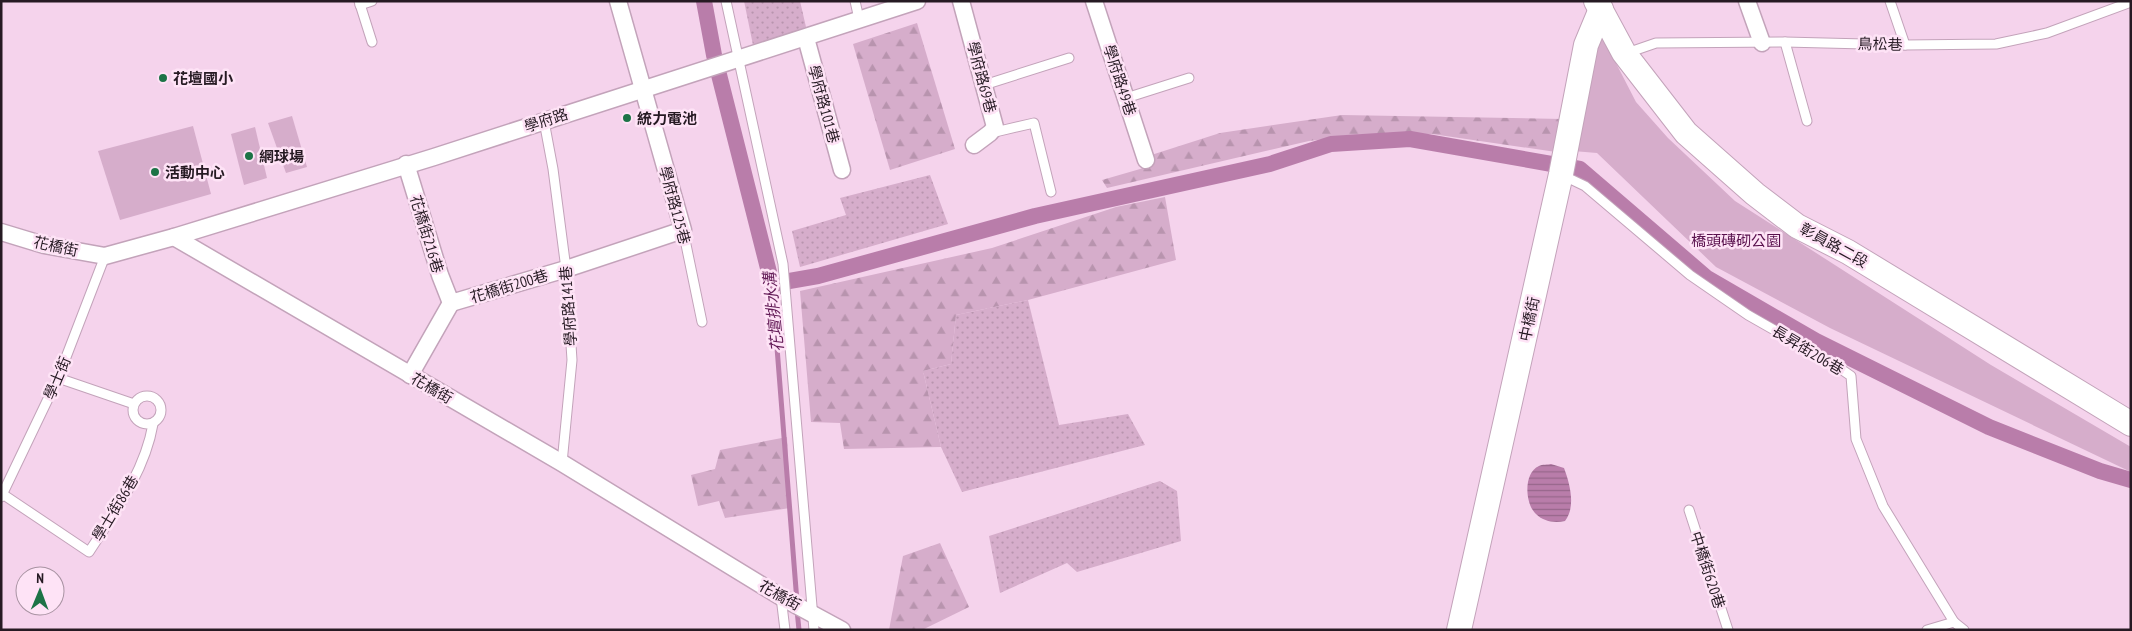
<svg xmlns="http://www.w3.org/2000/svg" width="2132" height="631" font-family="'PT Sans Narrow','Noto Sans TC',sans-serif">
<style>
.grass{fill:url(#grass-dots)}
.forest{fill:url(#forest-firs)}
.park{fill:#d6adcb}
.water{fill:url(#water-rules)}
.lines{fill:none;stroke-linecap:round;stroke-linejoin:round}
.stream{stroke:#b97daa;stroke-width:5}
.canal{stroke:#b97daa;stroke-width:16}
.lane-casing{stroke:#c3a3ba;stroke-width:11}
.street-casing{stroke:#c3a3ba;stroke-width:19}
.secondary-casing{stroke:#c3a3ba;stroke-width:26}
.lane{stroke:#fff;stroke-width:9}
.street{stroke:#fff;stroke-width:16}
.secondary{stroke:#fff;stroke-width:24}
.poi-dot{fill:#1c7346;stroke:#fee3f6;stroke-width:2}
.labels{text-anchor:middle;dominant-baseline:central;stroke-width:5;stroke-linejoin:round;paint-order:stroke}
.street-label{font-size:15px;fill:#261a23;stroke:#fee3f6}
.poi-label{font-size:15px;font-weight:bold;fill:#261a23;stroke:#fee3f6;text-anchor:start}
.park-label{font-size:15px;fill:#59104d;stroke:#fee3f6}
.water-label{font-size:16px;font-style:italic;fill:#631b57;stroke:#fee3f6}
</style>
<defs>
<pattern id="grass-dots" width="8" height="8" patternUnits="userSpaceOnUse" patternTransform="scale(1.25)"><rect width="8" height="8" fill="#d6adcb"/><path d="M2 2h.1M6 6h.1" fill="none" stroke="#b894ae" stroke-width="1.8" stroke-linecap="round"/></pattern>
<pattern id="forest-firs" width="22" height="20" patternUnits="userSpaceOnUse" patternTransform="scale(1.25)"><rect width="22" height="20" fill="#d6adcb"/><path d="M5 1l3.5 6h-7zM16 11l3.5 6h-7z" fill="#b894ae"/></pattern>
<pattern id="water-rules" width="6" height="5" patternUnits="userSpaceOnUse" patternTransform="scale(1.25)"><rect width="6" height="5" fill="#b97daa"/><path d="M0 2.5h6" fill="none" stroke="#96668a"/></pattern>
</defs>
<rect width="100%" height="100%" fill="#f5d3ec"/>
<g class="grass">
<polygon points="744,1 800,1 806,27 754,50"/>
<polygon points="930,175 948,224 800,267 792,231 846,215 840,198"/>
<polygon points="1028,300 1059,425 1128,414 1145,445 962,492 941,447 923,371 951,364 956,315"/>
<polygon points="1160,481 1177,491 1181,541 1077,572 1067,563 1000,593 989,536"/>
</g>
<g class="forest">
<polygon points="917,23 955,149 890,170 853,44"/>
<polygon points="1342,115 1563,119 1556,152 1432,134 1365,134 1309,141 1107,188 1102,180 1147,167 1145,157 1220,133"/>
<polygon points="1165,197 1176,260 1028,300 956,315 951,364 923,371 941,447 844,449 840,423 811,422 800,291 992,248 1116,207"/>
<polygon points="787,437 790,508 725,518 719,501 698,506 691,475 715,469 720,450"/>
<polygon points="940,543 969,607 922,630 889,630 903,556"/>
</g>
<g class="park">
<polygon points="1602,36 1636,102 1668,138 1735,201 1991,365 2131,447 2131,472 1830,328 1716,267 1597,153 1573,151 1596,49"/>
<polygon points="292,116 307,167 286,173 268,123"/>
<polygon points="193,126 211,194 120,220 98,151"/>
<polygon points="255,127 267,178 244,185 231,134"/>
</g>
<path class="water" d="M 1551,464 L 1564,468 C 1570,484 1576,507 1565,521 C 1555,523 1544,522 1536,514 C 1525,504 1523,473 1539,466 C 1542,464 1548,465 1551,464 Z"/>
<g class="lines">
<g class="stream">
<polyline points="772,284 797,602"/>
<polyline points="797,610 799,630"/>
</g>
<polyline class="canal" points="704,1 714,55 772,284 818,276 1035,216 1270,164 1331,144 1410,139 1580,169 1707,278 1816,341 1989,427 2100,471 2131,480"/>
<defs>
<g id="lane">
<polyline points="359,1 372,42"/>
<polyline points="726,1 783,264 814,630"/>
<polyline points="855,1 859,19"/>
<polyline points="1890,1 1905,45"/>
<polyline points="360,5 372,1"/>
<polyline points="1785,42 1807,121"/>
<polyline points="1627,53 1656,43 1785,42 1905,45 1996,44 2047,33 2131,2"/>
<polyline points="984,85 1069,58"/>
<polyline points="1126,98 1189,78"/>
<polyline points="544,121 553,169 566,269 572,360 562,463"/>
<polyline points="991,133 1034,123 1051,192"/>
<polyline points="1562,175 1585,186 1690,275 1748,315 1832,363 1851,376 1856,439 1883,506 1954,622 1964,630"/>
<polyline points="683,230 702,322"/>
<polyline points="58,378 134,404"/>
<circle cx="147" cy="410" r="14"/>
<path d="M 1,493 L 89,552 C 115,512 145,471 153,424"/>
<polyline points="1,497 58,378 105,256"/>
<polyline points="1689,510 1728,630"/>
<polyline points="781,597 785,630"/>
<polyline points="1927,630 1954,622"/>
</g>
<g id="street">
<polyline points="961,1 995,127 990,133 974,145"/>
<polyline points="1094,1 1146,160"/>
<polyline points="1747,1 1762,43"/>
<polyline points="806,38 842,170"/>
<polyline points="406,164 440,275 451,303"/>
<polyline points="1,232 44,245 105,256 174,237 434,157 917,1"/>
<polyline points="174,237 562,463 781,597 842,630"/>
<polyline points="451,303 566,269 683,230 618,1"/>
<polyline points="410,375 451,303"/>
</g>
<g id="secondary">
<polyline points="1596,1 1624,53 1686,133 1755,194 1797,226 1848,252 2131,424"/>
<polyline points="1459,630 1561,174 1586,45 1601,9"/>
</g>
</defs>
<use href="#lane" class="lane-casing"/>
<use href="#street" class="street-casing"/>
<use href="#secondary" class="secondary-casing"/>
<use href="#lane" class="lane"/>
<use href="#street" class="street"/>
<use href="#secondary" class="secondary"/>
</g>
<g class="poi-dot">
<circle cx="163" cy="78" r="5"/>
<circle cx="627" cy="118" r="5"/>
<circle cx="249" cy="156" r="5"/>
<circle cx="155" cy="172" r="5"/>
</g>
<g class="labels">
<g class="street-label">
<text transform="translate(1880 44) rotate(1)">鳥松巷</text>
<text transform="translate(982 77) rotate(75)">學府路69巷</text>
<text transform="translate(1120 80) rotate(72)">學府路49巷</text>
<text transform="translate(824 104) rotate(75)">學府路101巷</text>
<text transform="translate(546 120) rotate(-18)">學府路</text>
<text transform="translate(675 205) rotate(75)">學府路125巷</text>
<text transform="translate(427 234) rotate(73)">花橋街216巷</text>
<text transform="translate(1834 245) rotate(29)">彰員路二段</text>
<text transform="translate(56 246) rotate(12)">花橋街</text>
<text transform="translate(509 286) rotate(-17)">花橋街200巷</text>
<text transform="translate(568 306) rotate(-94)">學府路141巷</text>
<text transform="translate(1529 319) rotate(-78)">中橋街</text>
<text transform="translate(1808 350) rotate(31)">長昇街206巷</text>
<text transform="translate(57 378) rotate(-67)">學士街</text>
<text transform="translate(432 388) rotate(30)">花橋街</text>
<text transform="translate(115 508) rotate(-59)">學士街86巷</text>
<text transform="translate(1708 570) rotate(72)">中橋街620巷</text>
<text transform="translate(780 595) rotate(29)">花橋街</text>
</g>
<g class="poi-label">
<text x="173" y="78">花壇國小</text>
<text x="637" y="118">統力電池</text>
<text x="259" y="156">網球場</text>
<text x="165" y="172">活動中心</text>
</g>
<g class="park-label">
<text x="1736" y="240">橋頭磚砌公園</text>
</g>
<g class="water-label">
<text transform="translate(773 312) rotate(-96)">花壇排水溝</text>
</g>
</g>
<rect width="2132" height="631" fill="none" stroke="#261a23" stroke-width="5"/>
<g transform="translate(40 591) rotate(1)"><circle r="24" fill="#fee3f6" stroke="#a893a2"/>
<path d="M0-4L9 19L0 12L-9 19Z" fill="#1c7346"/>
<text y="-8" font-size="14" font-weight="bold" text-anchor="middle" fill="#261a23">N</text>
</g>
</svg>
